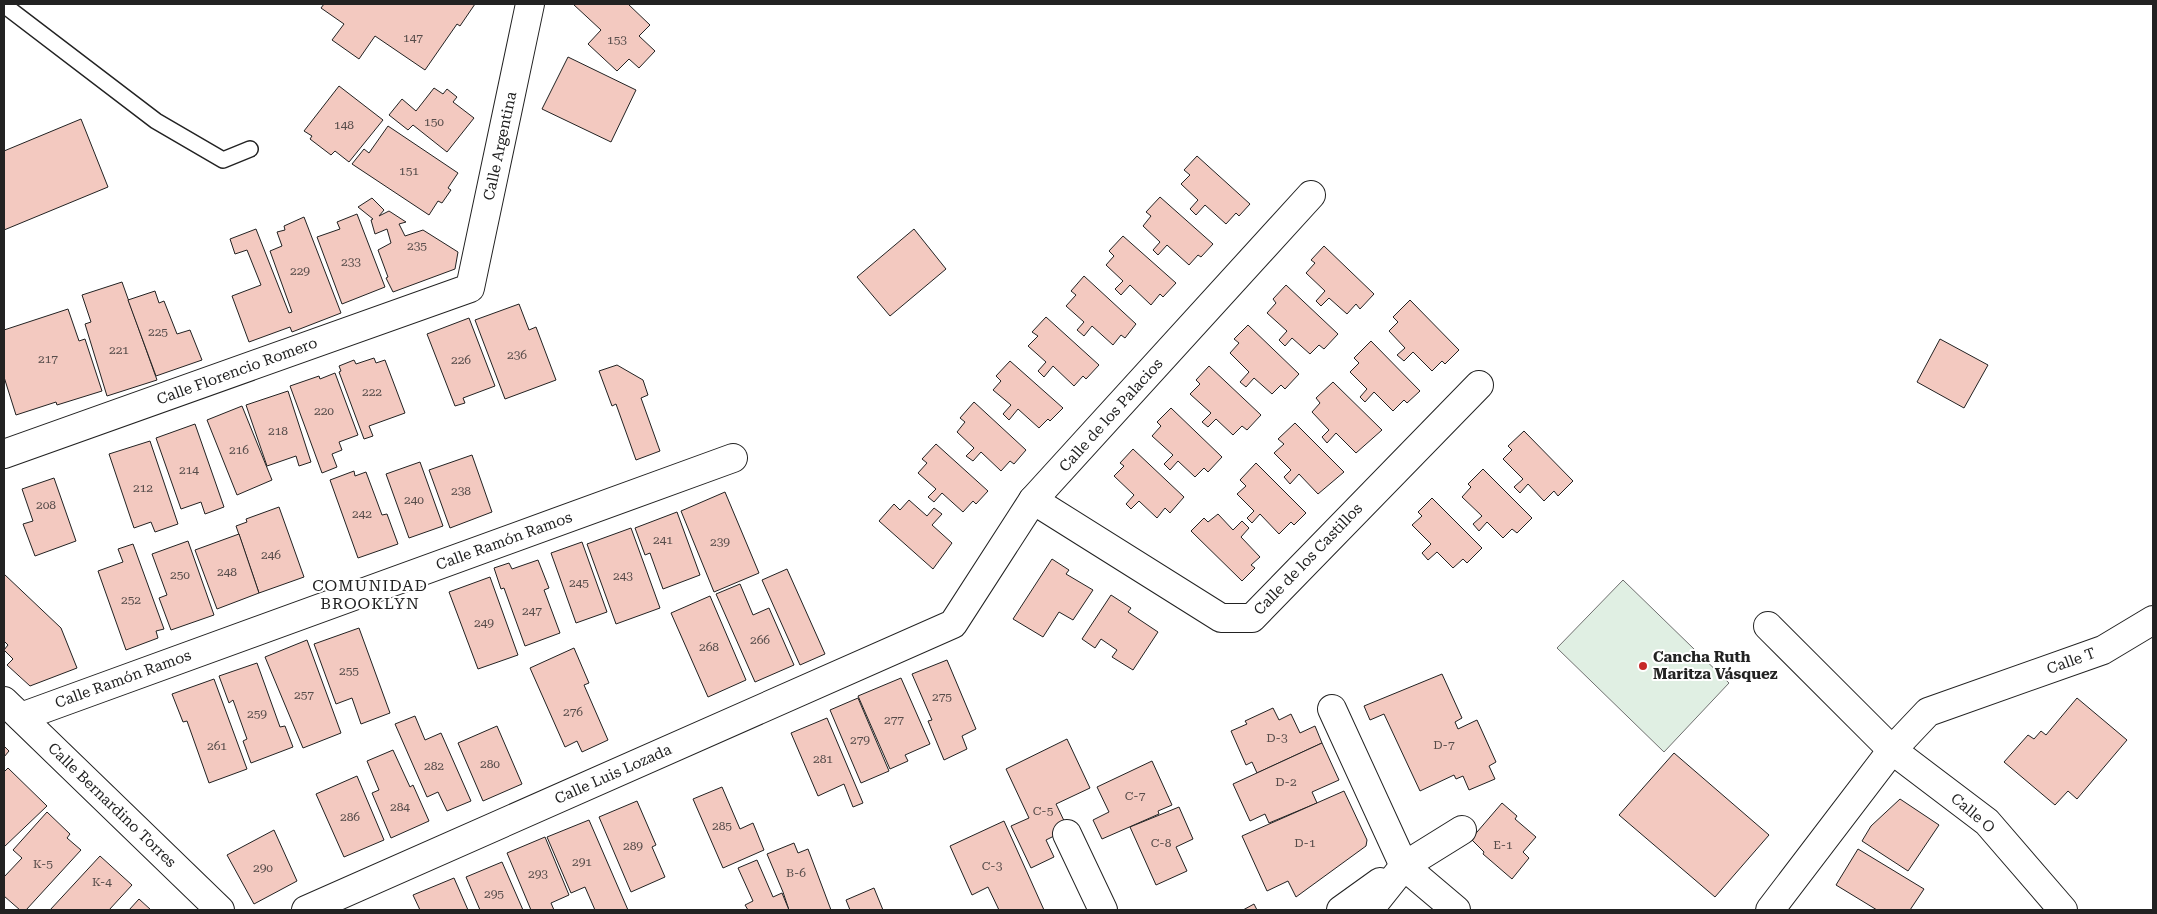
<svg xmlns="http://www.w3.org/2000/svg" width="2157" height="914" font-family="'Roboto Serif',serif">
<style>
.green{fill:#e0efe3;stroke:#6f6f6f}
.building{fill:#f3c9c0;stroke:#222}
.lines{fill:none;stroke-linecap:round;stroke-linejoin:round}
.lane-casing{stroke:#222;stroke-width:18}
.street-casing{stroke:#222;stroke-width:30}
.lane{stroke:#fff;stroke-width:15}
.street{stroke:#fff;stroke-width:28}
.poi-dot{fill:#c62828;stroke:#fff;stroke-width:2}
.labels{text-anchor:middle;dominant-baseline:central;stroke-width:4;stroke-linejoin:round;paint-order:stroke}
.number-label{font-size:12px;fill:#564c4a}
.street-label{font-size:15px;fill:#222;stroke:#fff}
.poi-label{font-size:15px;font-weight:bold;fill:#222;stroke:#fff;text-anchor:start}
.neighbourhood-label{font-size:16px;letter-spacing:1px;fill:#222;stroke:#fff}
</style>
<rect width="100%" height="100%" fill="#fff"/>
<polygon class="green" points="1623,580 1729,683 1664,752 1557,648"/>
<g class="building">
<polygon points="324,4 475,4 460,26 457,24 425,70 375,36 359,59 332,40 344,24 321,8"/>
<polygon points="573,4 628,4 650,25 639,36 655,51 639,68 629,59 617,71 588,44 601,30"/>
<polygon points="568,57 636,90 611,142 542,109"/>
<polygon points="339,86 383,120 349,162 335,151 331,155 310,139 312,136 304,131"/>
<polygon points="434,88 443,94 447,89 457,97 453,102 474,118 447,152 413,125 408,130 389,115 402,99 416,111"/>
<polygon points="81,119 108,187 4,230 4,151"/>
<polygon points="388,126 458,173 448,188 451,190 442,203 438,201 429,215 352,164 364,149 369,153"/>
<polygon points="1197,156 1250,204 1239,216 1236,213 1226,224 1205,205 1196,215 1190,209 1198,200 1181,184 1190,175 1184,170"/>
<polygon points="1160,197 1213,244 1201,257 1198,255 1189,265 1167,245 1158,255 1153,250 1160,242 1143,226 1151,216 1146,212"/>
<polygon points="372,198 384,210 379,216 389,211 406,222 399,224 405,236 423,230 458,252 455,269 393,292 386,278 388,277 378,250 391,243 387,229 375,234 371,220 373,219 358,207"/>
<polygon points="357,214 385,287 342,304 317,237 340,229 337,222"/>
<polygon points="304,217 341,313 292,332 290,327 249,342 232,296 261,285 247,250 235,254 230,239 256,229 289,313 292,312 270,251 282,246 277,232 285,230 284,226"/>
<polygon points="914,229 946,269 890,316 857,277"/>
<polygon points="1123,236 1176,283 1163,297 1160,294 1151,305 1130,285 1121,295 1115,289 1123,281 1106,265 1114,256 1109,251"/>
<polygon points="1324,246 1374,294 1360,309 1356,304 1347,314 1329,298 1321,306 1316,301 1325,291 1306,273 1315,263 1311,260"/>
<polygon points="1084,276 1136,324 1125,338 1121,335 1113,345 1092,326 1084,336 1077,330 1084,322 1066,306 1076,295 1071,291"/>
<polygon points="122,282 157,380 107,396 85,324 91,322 82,295"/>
<polygon points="1286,285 1338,334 1324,349 1319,345 1310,354 1292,338 1285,346 1279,340 1287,331 1267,313 1276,303 1273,299"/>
<polygon points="155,291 159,303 164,301 177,334 190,330 202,360 156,376 128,300"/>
<polygon points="1410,300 1459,350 1445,364 1442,361 1432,371 1413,352 1404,361 1397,355 1405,348 1389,331 1398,322 1393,317"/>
<polygon points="519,304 529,330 536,327 556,380 505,399 475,320"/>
<polygon points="68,309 79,341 85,339 102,391 57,405 56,402 16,415 4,377 4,330"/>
<polygon points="1046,317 1099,365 1086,379 1083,376 1074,386 1053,366 1044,377 1038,371 1046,362 1028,346 1038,336 1032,332"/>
<polygon points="469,318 495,386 463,398 465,403 455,406 427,334"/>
<polygon points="1248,325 1299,374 1285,389 1281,385 1272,394 1254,378 1246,387 1240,382 1249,372 1230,353 1239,343 1234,339"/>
<polygon points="1940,339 1988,365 1964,408 1917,382"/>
<polygon points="1371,341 1420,391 1407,403 1404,400 1393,411 1374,392 1365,402 1360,397 1367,389 1350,372 1359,363 1354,358"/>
<polygon points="374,358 376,363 385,360 405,413 369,426 373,436 364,439 339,372 341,371 339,366 354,360 356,364"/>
<polygon points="1010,361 1063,408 1050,421 1048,419 1039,428 1018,409 1009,420 1003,414 1011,405 993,390 1001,381 996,376"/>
<polygon points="617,365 643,380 648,395 641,398 660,451 636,460 616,404 612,406 599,371"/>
<polygon points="1209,366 1261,415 1247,430 1242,426 1233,435 1216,419 1208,427 1202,422 1211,413 1190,394 1200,384 1196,380"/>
<polygon points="335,373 358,435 339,442 342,450 332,454 337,467 322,473 290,386 319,376 320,379"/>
<polygon points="1333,382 1382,430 1356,453 1336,433 1327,443 1322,437 1329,430 1312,412 1320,403 1316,398"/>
<polygon points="288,391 311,462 299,466 296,456 267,466 246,405"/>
<polygon points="974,402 1026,450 1014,464 1010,461 1001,471 981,452 973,461 966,456 974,448 957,432 965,422 960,418"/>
<polygon points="242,406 272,480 237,495 207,420"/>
<polygon points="1171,408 1222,457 1208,472 1204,468 1195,477 1178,461 1170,470 1164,464 1173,455 1152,436 1161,426 1157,422"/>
<polygon points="1295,423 1344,472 1318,494 1299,474 1290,484 1284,477 1291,470 1274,453 1284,444 1278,439"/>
<polygon points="195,424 224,507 205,514 201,502 181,509 156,438"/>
<polygon points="1524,431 1573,481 1558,496 1554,491 1544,501 1528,484 1520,493 1514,487 1523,479 1503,459 1512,450 1508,446"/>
<polygon points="150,441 178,524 155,532 151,522 134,528 109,454"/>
<polygon points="936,444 988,491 976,504 973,501 963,512 942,493 934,502 928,497 936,489 918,473 927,463 922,459"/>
<polygon points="1133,449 1184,497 1170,513 1165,508 1157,518 1139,501 1131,509 1126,504 1134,495 1114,476 1124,466 1120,463"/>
<polygon points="472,455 492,512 450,528 429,470"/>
<polygon points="420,462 443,526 409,538 386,474"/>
<polygon points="1256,463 1306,513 1294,525 1291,522 1279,534 1260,514 1252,523 1247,518 1254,511 1237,494 1246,486 1240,480"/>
<polygon points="1483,469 1532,518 1517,533 1512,529 1503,538 1487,522 1479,531 1473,524 1482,516 1462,497 1471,487 1468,484"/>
<polygon points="354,471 355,476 366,472 382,515 387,514 398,544 358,558 330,480"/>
<polygon points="54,478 76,541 35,556 23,524 33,521 22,489"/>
<polygon points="725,492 759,573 714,592 681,511"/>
<polygon points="1432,498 1482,548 1467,563 1463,559 1453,568 1437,552 1428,560 1422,553 1431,544 1412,525 1422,516 1418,512"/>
<polygon points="909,500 927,516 934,508 942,514 932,525 952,543 933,569 879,521 894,504 900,510"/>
<polygon points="279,507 304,577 259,593 236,526 247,522 246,519"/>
<polygon points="677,512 700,575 663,589 650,553 645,555 635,528"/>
<polygon points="1218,514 1233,530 1242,521 1249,528 1241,537 1260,557 1251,565 1255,568 1242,581 1191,531 1204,518 1208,522"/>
<polygon points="631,528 660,608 616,624 587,544"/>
<polygon points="239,534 259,593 217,609 195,550"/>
<polygon points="188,541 214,615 171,630 159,598 167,595 152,554"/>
<polygon points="582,542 607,612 576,623 551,553"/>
<polygon points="133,544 164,629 156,631 158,638 126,650 98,571 123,562 118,549"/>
<polygon points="1052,559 1069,570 1066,574 1093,590 1073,620 1059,612 1043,637 1013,619"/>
<polygon points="538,560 549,588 544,590 560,633 525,646 504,588 501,589 494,568 509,563 512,569"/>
<polygon points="787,569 825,654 800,665 762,580"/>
<polygon points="4,574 61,628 77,668 30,686 7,665 13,659 4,650 8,645 4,641"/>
<polygon points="490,577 518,655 478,669 449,592"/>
<polygon points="740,584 753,615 769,608 794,665 755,682 716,594"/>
<polygon points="1111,595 1131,608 1128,612 1158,632 1133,670 1112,657 1117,650 1101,639 1095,648 1082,639"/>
<polygon points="710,596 746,680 708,697 671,613"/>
<polygon points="359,628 390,713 361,724 352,698 336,704 314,644"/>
<polygon points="307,640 341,733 303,748 265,657"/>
<polygon points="574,648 589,683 584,685 608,740 582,752 577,741 565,747 530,668"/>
<polygon points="947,660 976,729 962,736 967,749 944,760 928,721 932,720 912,674"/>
<polygon points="257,663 280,727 285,726 293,747 251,763 243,741 247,739 233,700 229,703 219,676"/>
<polygon points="1442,674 1462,718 1455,722 1458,729 1477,720 1496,762 1489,766 1495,779 1469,790 1463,776 1456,779 1454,775 1420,791 1384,714 1370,720 1364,706"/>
<polygon points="901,678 930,744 905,755 908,761 890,769 858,696"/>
<polygon points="214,679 247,769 209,783 187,721 183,722 172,694"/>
<polygon points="858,698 889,771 861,783 830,710"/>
<polygon points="2077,698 2127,740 2077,799 2068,791 2055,805 2004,762 2028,735 2034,739 2041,731 2046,735"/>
<polygon points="1273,708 1279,720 1291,714 1300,733 1315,726 1322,743 1257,773 1252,762 1246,765 1231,731 1247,724 1245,721"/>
<polygon points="415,716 425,740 441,733 471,801 447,811 438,792 427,797 395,724"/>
<polygon points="827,718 863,803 853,807 844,784 818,796 791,733"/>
<polygon points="497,726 522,784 483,801 458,743"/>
<polygon points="1067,739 1090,788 1056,804 1068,829 1046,840 1054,857 1031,868 1011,826 1029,818 1006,769"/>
<polygon points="1322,743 1339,780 1312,792 1317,803 1269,823 1265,814 1250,821 1233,784"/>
<polygon points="4,746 9,751 4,757"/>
<polygon points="393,750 410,787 413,785 429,821 391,838 372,793 379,790 367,761"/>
<polygon points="1674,753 1769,835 1715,897 1619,815"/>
<polygon points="1152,761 1172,805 1158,811 1159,814 1102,839 1093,820 1109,812 1097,787"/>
<polygon points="8,768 47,806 4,847 4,772"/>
<polygon points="357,776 384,840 344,857 316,794"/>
<polygon points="722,787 740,829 753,823 764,850 723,868 693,799"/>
<polygon points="1344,791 1367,840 1366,846 1296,897 1288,881 1267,891 1242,836"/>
<polygon points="1900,799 1939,825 1908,871 1862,841 1871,826"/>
<polygon points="637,801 656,845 652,847 665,877 631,892 599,817"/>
<polygon points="1502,803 1517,816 1515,819 1536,837 1523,852 1529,858 1512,879 1483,854 1484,852 1471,839"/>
<polygon points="1179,807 1193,839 1176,847 1187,871 1156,885 1130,827"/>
<polygon points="47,812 70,834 67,838 81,850 26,910 20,910 4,896 4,877 22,858 13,850"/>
<polygon points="589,820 628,910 595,910 585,887 571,893 547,837"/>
<polygon points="1004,821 1044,910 999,910 988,887 972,895 950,846"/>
<polygon points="274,830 297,881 254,904 227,855"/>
<polygon points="545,837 569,895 551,903 554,910 531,910 507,853"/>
<polygon points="794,843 798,853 808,849 831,910 789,910 783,892 767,854"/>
<polygon points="1858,849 1924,889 1910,910 1877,910 1836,885"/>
<polygon points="100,856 132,885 109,910 50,910"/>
<polygon points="757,860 773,897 782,893 789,910 748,910 745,905 753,901 738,868"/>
<polygon points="502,862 523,910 480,910 466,877"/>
<polygon points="454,878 468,910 420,910 413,895"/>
<polygon points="874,888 883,910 850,910 846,900"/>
<polygon points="139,899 151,910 129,910"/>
<polygon points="1254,904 1257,910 1243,910"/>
</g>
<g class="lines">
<defs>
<polyline id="lane" points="4,5 156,121 223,160 250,149"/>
<g id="street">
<polyline points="4,454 470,288 530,4"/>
<polyline points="1033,500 1221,618 1252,618 1479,385"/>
<polyline points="1768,626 1892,750 1987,822 2063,910"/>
<polyline points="4,701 220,910"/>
<polyline points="1332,709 1404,866 1456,910"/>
<polyline points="21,717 733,458"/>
<polyline points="1067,834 1103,910"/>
<polyline points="306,910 953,624 1033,500 1311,195"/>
<polyline points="1341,910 1380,882"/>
<polyline points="1369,910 1404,866 1462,830"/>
<polyline points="1770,910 1892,750 1928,712 2103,650 2153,620"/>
</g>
</defs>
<use href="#lane" class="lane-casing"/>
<use href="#street" class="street-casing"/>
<use href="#lane" class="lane"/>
<use href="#street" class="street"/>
</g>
<circle class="poi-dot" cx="1643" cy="666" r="5"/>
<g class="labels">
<g class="number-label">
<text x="413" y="38">147</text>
<text x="617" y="40">153</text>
<text x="434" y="122">150</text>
<text x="344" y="125">148</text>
<text x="409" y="171">151</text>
<text x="417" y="246">235</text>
<text x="351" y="262">233</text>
<text x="300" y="271">229</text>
<text x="158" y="332">225</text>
<text x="119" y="350">221</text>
<text x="517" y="355">236</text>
<text x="48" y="359">217</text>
<text x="461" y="360">226</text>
<text x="372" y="392">222</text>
<text x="324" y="411">220</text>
<text x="278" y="431">218</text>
<text x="239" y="450">216</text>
<text x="189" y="470">214</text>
<text x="143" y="488">212</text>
<text x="461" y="491">238</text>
<text x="414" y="500">240</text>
<text x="46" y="505">208</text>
<text x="362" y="514">242</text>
<text x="663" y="540">241</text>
<text x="720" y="542">239</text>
<text x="271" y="555">246</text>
<text x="227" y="572">248</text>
<text x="180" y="575">250</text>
<text x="623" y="576">243</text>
<text x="579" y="583">245</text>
<text x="131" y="600">252</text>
<text x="532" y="611">247</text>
<text x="484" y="623">249</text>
<text x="760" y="640">266</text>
<text x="709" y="647">268</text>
<text x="349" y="671">255</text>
<text x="304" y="695">257</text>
<text x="942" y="697">275</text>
<text x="573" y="712">276</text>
<text x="257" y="714">259</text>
<text x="894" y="720">277</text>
<text x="1277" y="738">D-3</text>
<text x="860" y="740">279</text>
<text x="1444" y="745">D-7</text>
<text x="217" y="746">261</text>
<text x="823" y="759">281</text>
<text x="490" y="764">280</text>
<text x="434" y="766">282</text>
<text x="1286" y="782">D-2</text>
<text x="1135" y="796">C-7</text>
<text x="400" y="807">284</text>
<text x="1043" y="811">C-5</text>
<text x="350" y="817">286</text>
<text x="722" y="826">285</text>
<text x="1161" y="843">C-8</text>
<text x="1305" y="843">D-1</text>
<text x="1503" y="845">E-1</text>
<text x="633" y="846">289</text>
<text x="582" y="862">291</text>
<text x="43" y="864">K-5</text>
<text x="992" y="866">C-3</text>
<text x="263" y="868">290</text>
<text x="796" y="873">B-6</text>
<text x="538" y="874">293</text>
<text x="102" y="882">K-4</text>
<text x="494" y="894">295</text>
</g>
<g class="street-label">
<text transform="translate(500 146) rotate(-78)">Calle Argentina</text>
<text transform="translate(237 371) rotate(-20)">Calle Florencio Romero</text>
<text transform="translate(1111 415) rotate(-48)">Calle de los Palacios</text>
<text transform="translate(504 541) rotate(-20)">Calle Ramón Ramos</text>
<text transform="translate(1308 559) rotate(-46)">Calle de los Castillos</text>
<text transform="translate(2071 661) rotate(-20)">Calle T</text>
<text transform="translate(123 679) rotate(-20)">Calle Ramón Ramos</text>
<text transform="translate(613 774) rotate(-24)">Calle Luis Lozada</text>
<text transform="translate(112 805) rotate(44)">Calle Bernardino Torres</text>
<text transform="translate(1973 813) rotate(40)">Calle O</text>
</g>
<g class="poi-label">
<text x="1653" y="657">Cancha Ruth<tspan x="1653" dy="17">Maritza Vásquez</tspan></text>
</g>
<g class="neighbourhood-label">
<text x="370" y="585">COMUNIDAD<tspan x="370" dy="18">BROOKLYN</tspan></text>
</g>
</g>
<rect width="2157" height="914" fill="none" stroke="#222222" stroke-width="10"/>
</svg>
